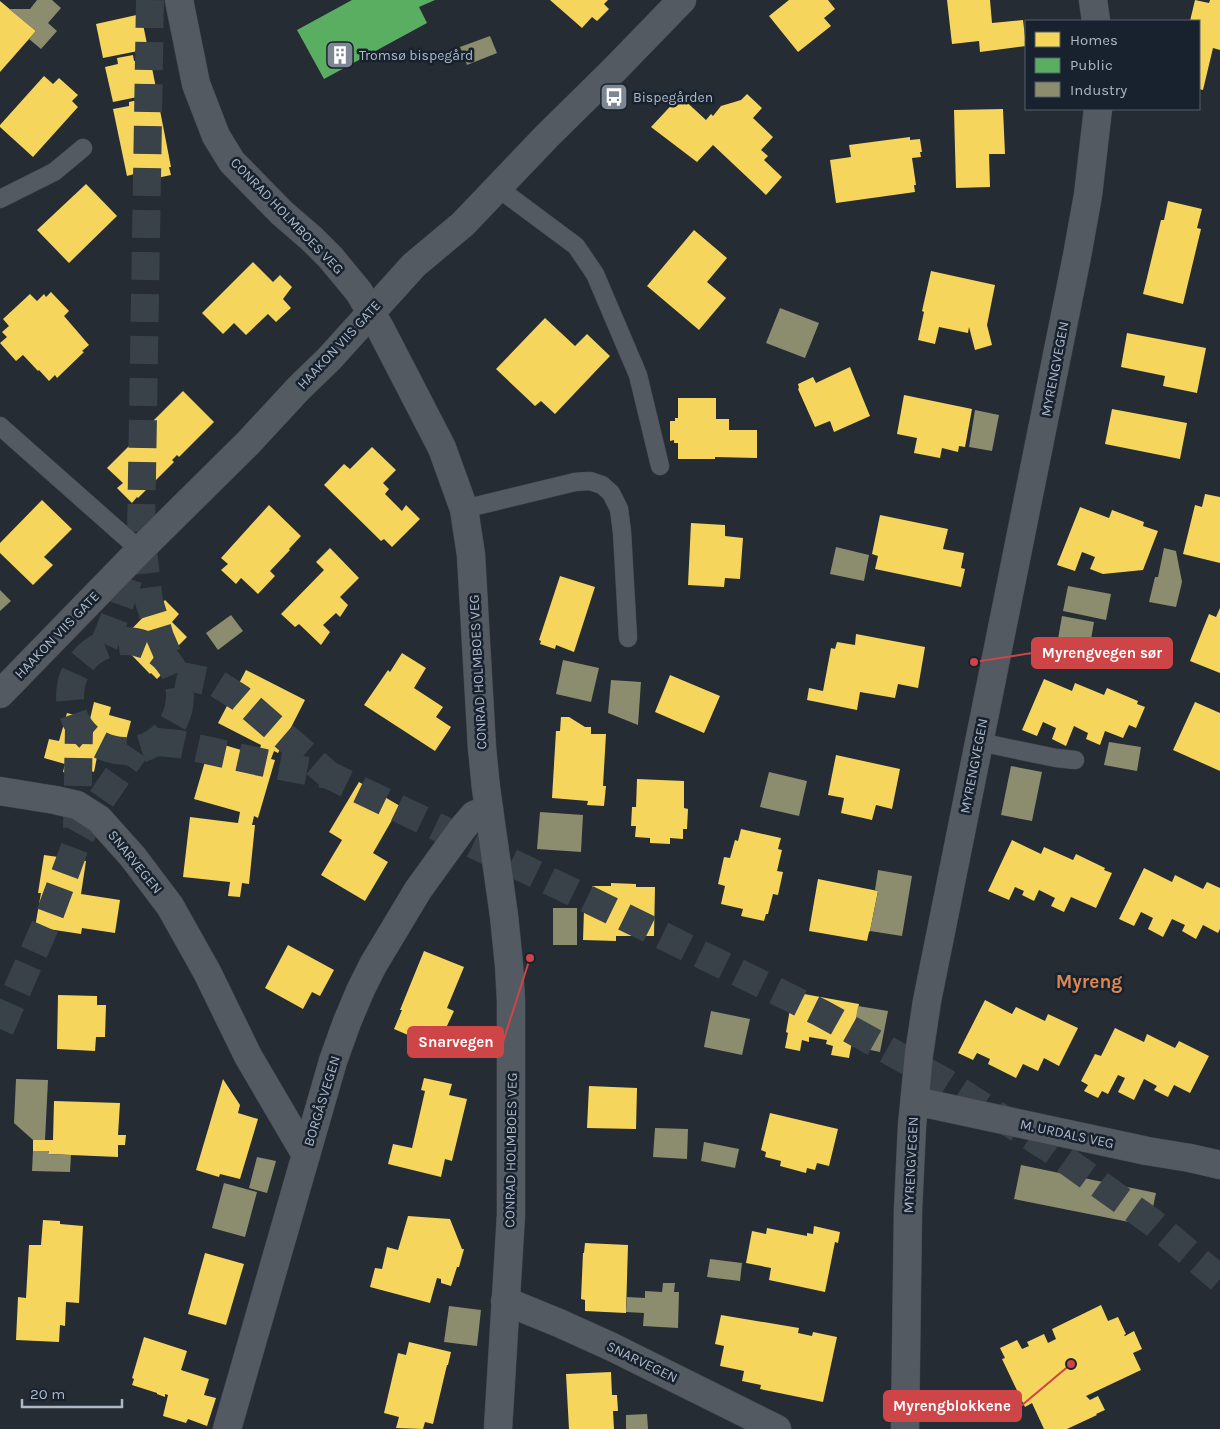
<svg xmlns="http://www.w3.org/2000/svg" width="1220" height="1429" font-family="Karla,sans-serif">
<style>
.homes{fill:#f6d55c}
.public{fill:#5aae61}
.industry{fill:#8c8c6e}
.lines{fill:none;stroke-linecap:round;stroke-linejoin:round}
.primary-tunnel{stroke:#394149;stroke-width:28;stroke-dasharray:28 14;stroke-linecap:butt}
.service-casing{stroke:#43494f;stroke-width:19}
.minor-casing{stroke:#43494f;stroke-width:29}
.service{stroke:#545a62;stroke-width:18}
.minor{stroke:#545a62;stroke-width:28}
.labels{text-anchor:middle;dominant-baseline:central;stroke-width:5;stroke-linejoin:round;paint-order:stroke}
.poi-label{font-size:14px;fill:#acb8c6;stroke:#18222e;text-anchor:start}
.street-label{font-size:14px;fill:#acb8c6;stroke:#18222e}
.district-label{font-size:19px;font-weight:bold;fill:#db8752;stroke:#18222e}
.leader{fill:none;stroke:#ce4548;stroke-width:2}
.callout-dot{fill:#ce4548;stroke:#18222e;stroke-width:2}
.callout{fill:#ce4548;stroke:#ce4548;stroke-width:2}
.callout-label{font-size:15px;text-anchor:middle;font-weight:bold;fill:#fff}
</style>
<rect width="100%" height="100%" fill="#252c33"/>
<g class="homes">
<polygon points="550,0 608,0 604,4 609,9 597,21 592,17 582,28"/>
<polygon points="789,0 828,0 835,9 824,18 831,26 798,52 769,16"/>
<polygon points="947,0 990,0 992,23 1023,20 1026,46 980,52 979,41 952,44"/>
<polygon points="1195,0 1209,3 1210,0 1220,0 1220,50 1213,48 1203,90 1199,89 1199,21 1190,21"/>
<polygon points="0,1 36,31 0,72"/>
<polygon points="141,14 148,49 103,58 96,24"/>
<polygon points="133,55 134,61 150,58 157,93 113,102 105,67 118,64 117,58"/>
<polygon points="44,76 53,84 59,78 78,95 72,101 78,107 33,157 0,127 0,125"/>
<polygon points="747,94 762,108 753,118 773,137 761,150 768,156 764,160 782,177 766,195 713,145 697,162 651,127 680,96 706,120 711,114 713,116 721,106 741,100"/>
<polygon points="150,97 151,102 158,100 171,167 169,167 171,175 143,181 141,172 127,176 113,109 129,106 129,102"/>
<polygon points="1003,109 1005,154 989,154 990,187 956,188 954,110"/>
<polygon points="910,137 910,140 920,139 922,152 920,152 921,157 912,158 916,185 914,185 915,192 836,203 830,160 851,157 849,145"/>
<polygon points="86,184 117,216 69,263 37,230"/>
<polygon points="1168,201 1202,209 1197,228 1201,229 1183,304 1143,294 1161,220 1164,220"/>
<polygon points="694,230 727,258 707,282 726,298 699,330 647,286"/>
<polygon points="253,262 273,282 280,275 292,287 283,299 291,308 276,322 268,314 246,335 234,323 223,334 202,313"/>
<polygon points="931,271 995,285 987,325 992,345 975,350 969,327 968,333 939,327 935,344 918,340 924,312 922,311"/>
<polygon points="51,292 69,311 64,316 89,345 82,351 84,352 57,378 55,375 49,381 39,370 38,371 23,355 16,361 0,343 7,337 2,332 9,326 3,319 30,294 37,301 44,294 46,297"/>
<polygon points="545,318 575,346 587,334 610,356 555,414 541,401 535,406 496,369"/>
<polygon points="1127,333 1206,348 1197,393 1163,386 1165,376 1121,367"/>
<polygon points="850,367 870,416 834,432 830,421 815,427 798,389 799,388 798,384 813,377 816,383"/>
<polygon points="183,391 214,422 179,457 177,455 172,460 174,462 138,498 137,497 132,503 117,488 123,483 107,468 143,432 151,439 156,434 148,426"/>
<polygon points="904,395 972,409 965,447 959,446 958,452 942,448 940,458 914,453 917,438 897,434"/>
<polygon points="678,398 716,398 716,419 729,419 729,430 757,430 757,458 715,457 715,459 678,459 678,443 674,443 674,440 670,441 670,421 675,421 675,418 678,418"/>
<polygon points="1112,409 1187,423 1180,459 1105,444"/>
<polygon points="372,447 396,470 383,483 389,489 385,494 402,511 406,505 420,519 392,547 384,539 381,541 324,485 344,464 350,469"/>
<polygon points="1205,494 1220,497 1220,563 1183,554 1195,505 1202,507"/>
<polygon points="42,500 72,529 44,557 53,565 33,585 0,553 0,543"/>
<polygon points="269,505 301,536 289,549 290,550 270,571 275,576 258,594 241,578 236,584 221,570 228,564 221,558"/>
<polygon points="1080,507 1109,518 1112,510 1144,522 1143,526 1158,531 1143,570 1103,574 1090,569 1095,557 1082,552 1075,571 1057,565"/>
<polygon points="880,515 948,529 943,549 964,553 961,568 965,569 961,587 875,569 878,556 872,554"/>
<polygon points="691,523 725,525 725,536 743,538 740,579 725,578 724,587 688,585"/>
<polygon points="330,548 359,578 340,597 348,605 340,617 336,613 323,625 330,632 321,645 299,624 295,627 281,614 324,570 316,562"/>
<polygon points="560,576 595,587 574,652 556,645 555,649 540,644 541,641 539,640"/>
<polygon points="165,600 179,614 172,622 187,637 174,650 180,656 157,679 151,673 150,674 119,642 155,605 158,608"/>
<polygon points="1220,608 1220,673 1190,661 1209,614 1216,617"/>
<polygon points="856,634 925,647 918,688 898,684 895,698 860,692 857,710 807,700 809,688 823,691 831,648 835,649 837,642 855,645"/>
<polygon points="402,653 426,668 414,688 443,707 436,717 451,727 435,751 364,705 388,670 390,672"/>
<polygon points="246,670 305,700 278,753 274,751 271,759 275,760 258,818 254,816 252,825 255,825 249,884 242,883 240,897 228,896 230,882 183,877 190,817 238,823 240,812 194,799 211,741 258,755 261,745 218,723"/>
<polygon points="670,675 720,696 704,733 655,712"/>
<polygon points="1044,679 1072,691 1075,683 1104,695 1107,688 1138,701 1137,704 1145,707 1136,728 1129,725 1123,738 1105,731 1100,745 1086,739 1088,733 1074,726 1066,746 1052,739 1056,728 1043,722 1037,736 1022,730"/>
<polygon points="94,702 111,707 109,715 131,721 123,751 108,747 105,759 97,757 94,772 82,768 79,776 63,772 65,764 44,758 49,739 59,741 67,713 90,719"/>
<polygon points="1195,702 1220,713 1220,771 1173,750"/>
<polygon points="561,717 569,717 585,727 591,727 591,734 606,734 603,786 606,786 604,806 587,805 588,801 552,798 556,731 560,731"/>
<polygon points="836,755 900,769 892,809 876,805 872,820 841,813 844,798 828,795"/>
<polygon points="637,779 684,781 684,808 688,809 687,829 683,829 683,839 670,838 670,844 650,843 650,838 635,837 636,826 631,826 632,807 636,807"/>
<polygon points="359,782 400,806 373,853 388,862 365,901 321,875 342,840 329,832"/>
<polygon points="741,829 781,838 778,849 782,850 777,871 783,872 778,895 773,894 768,914 766,914 764,921 741,916 743,909 721,904 725,886 718,884 724,857 730,858 735,840 738,841"/>
<polygon points="1012,840 1041,854 1044,847 1073,860 1076,854 1105,868 1104,870 1112,873 1096,908 1071,897 1064,912 1051,906 1055,898 1039,890 1034,901 1022,895 1024,891 1015,887 1009,900 988,891"/>
<polygon points="44,855 86,861 81,894 120,900 115,933 82,928 81,934 35,927 41,893 38,893"/>
<polygon points="1144,868 1172,882 1175,875 1203,889 1207,882 1220,888 1220,929 1218,933 1203,925 1196,939 1182,931 1185,925 1172,919 1163,937 1148,929 1153,918 1141,912 1134,926 1119,919"/>
<polygon points="818,879 878,891 870,931 869,932 867,941 809,931"/>
<polygon points="611,883 636,884 636,887 655,887 654,936 616,936 616,941 583,940 584,910 592,909 592,886 611,886"/>
<polygon points="288,945 334,970 320,996 312,992 303,1009 265,988"/>
<polygon points="424,951 464,967 447,1008 454,1011 446,1028 444,1027 436,1047 394,1029 402,1010 400,1010"/>
<polygon points="793,992 859,1004 849,1058 831,1055 833,1046 826,1044 827,1040 809,1037 809,1042 802,1040 800,1051 785,1048 788,1033 786,1032"/>
<polygon points="58,995 97,996 97,1005 106,1005 105,1037 96,1037 95,1051 57,1049"/>
<polygon points="985,1000 1012,1014 1016,1007 1045,1021 1048,1014 1078,1028 1059,1066 1044,1058 1038,1071 1023,1064 1016,1078 988,1064 990,1059 977,1053 973,1060 958,1053"/>
<polygon points="1115,1028 1144,1042 1147,1034 1175,1048 1179,1041 1209,1056 1190,1093 1174,1085 1168,1097 1154,1090 1157,1086 1144,1079 1134,1100 1118,1092 1125,1078 1118,1075 1108,1094 1102,1091 1098,1098 1084,1091 1088,1085 1081,1081 1095,1054 1101,1056"/>
<polygon points="424,1078 452,1084 449,1095 467,1099 452,1161 445,1159 441,1177 388,1164 393,1144 412,1148 425,1091 421,1090"/>
<polygon points="223,1079 240,1105 238,1113 258,1119 240,1179 220,1174 219,1177 196,1170"/>
<polygon points="589,1086 637,1088 636,1129 587,1128"/>
<polygon points="54,1101 120,1103 118,1135 126,1135 125,1145 118,1145 118,1157 48,1154 49,1151 33,1151 33,1140 53,1140"/>
<polygon points="770,1113 838,1129 829,1166 817,1163 815,1170 807,1168 806,1173 780,1166 781,1161 765,1157 766,1152 761,1150"/>
<polygon points="408,1216 450,1219 462,1249 464,1249 459,1267 457,1267 451,1286 441,1283 441,1279 437,1278 430,1303 370,1287 375,1268 382,1269 387,1247 398,1250"/>
<polygon points="43,1220 60,1221 60,1224 83,1226 79,1303 66,1302 65,1326 60,1325 59,1342 16,1340 18,1297 26,1298 29,1245 41,1245"/>
<polygon points="814,1226 840,1232 838,1243 835,1242 825,1292 769,1280 771,1268 746,1263 752,1231 766,1234 767,1228 807,1236 807,1233 813,1234"/>
<polygon points="585,1243 628,1245 626,1313 585,1311 585,1300 581,1299 583,1253 584,1253"/>
<polygon points="205,1253 244,1264 226,1325 188,1314"/>
<polygon points="1101,1305 1108,1321 1118,1317 1126,1334 1124,1335 1125,1336 1134,1331 1142,1349 1133,1353 1141,1370 1086,1396 1090,1400 1098,1396 1105,1410 1096,1414 1097,1415 1067,1429 1044,1429 1032,1403 1025,1407 1002,1359 1005,1358 1000,1348 1017,1340 1022,1349 1029,1346 1027,1342 1044,1334 1048,1343 1056,1339 1052,1329"/>
<polygon points="721,1315 799,1328 798,1333 812,1336 813,1332 837,1337 823,1402 760,1389 761,1385 742,1381 744,1371 720,1366 724,1346 715,1344"/>
<polygon points="144,1337 187,1351 181,1370 209,1379 204,1395 216,1398 207,1426 188,1419 186,1423 163,1416 168,1395 165,1394 165,1397 157,1394 157,1393 132,1385 134,1379 132,1378"/>
<polygon points="409,1342 451,1352 448,1365 447,1365 433,1424 425,1422 423,1429 396,1428 399,1417 384,1413 398,1353 406,1355"/>
<polygon points="611,1372 612,1395 617,1395 618,1411 613,1411 614,1429 569,1429 566,1374"/>
</g>
<polygon class="public" points="352,0 435,0 419,7 427,23 324,79 297,30"/>
<g class="industry">
<polygon points="37,0 52,0 61,8 48,23 57,31 41,49 29,39 36,31 9,9 30,9"/>
<polygon points="490,36 497,53 467,65 460,47"/>
<polygon points="780,308 819,323 805,358 766,343"/>
<polygon points="975,410 999,415 992,451 969,447"/>
<polygon points="836,547 869,555 864,581 830,574"/>
<polygon points="1164,548 1176,551 1182,582 1176,607 1149,602 1155,577 1158,577"/>
<polygon points="1068,586 1111,594 1106,620 1063,611"/>
<polygon points="0,590 11,601 0,611"/>
<polygon points="231,615 243,631 218,650 206,633"/>
<polygon points="1062,616 1094,622 1090,645 1058,639"/>
<polygon points="563,660 599,668 591,702 556,694"/>
<polygon points="611,680 641,682 638,725 608,713"/>
<polygon points="1109,742 1141,747 1137,771 1104,765"/>
<polygon points="1011,766 1042,772 1032,821 1001,815"/>
<polygon points="769,772 807,781 799,816 760,807"/>
<polygon points="540,812 583,815 581,852 537,849"/>
<polygon points="878,870 912,876 902,936 870,931 878,891 875,890"/>
<rect x="553" y="908" width="24" height="37"/>
<polygon points="858,1006 888,1011 880,1052 851,1046"/>
<polygon points="711,1011 750,1019 742,1055 704,1047"/>
<polygon points="16,1079 48,1080 45,1140 33,1140 14,1123"/>
<polygon points="655,1128 688,1129 687,1159 653,1157"/>
<polygon points="704,1142 739,1149 735,1168 701,1161"/>
<polygon points="33,1151 49,1151 48,1154 71,1155 70,1172 32,1171"/>
<polygon points="257,1157 276,1161 267,1193 249,1188"/>
<polygon points="1021,1165 1156,1193 1149,1226 1014,1199"/>
<polygon points="224,1183 257,1192 245,1237 212,1228"/>
<polygon points="710,1259 742,1263 740,1281 707,1277"/>
<polygon points="663,1283 675,1283 674,1292 679,1292 678,1328 643,1326 644,1313 626,1312 627,1297 645,1298 645,1291 662,1292"/>
<polygon points="449,1306 481,1310 477,1346 444,1342"/>
<polygon points="647,1414 648,1429 626,1429 626,1415"/>
</g>
<g class="lines">
<g class="primary-tunnel">
<polyline points="150,0 141,534 149,601 160,637 173,667"/>
<circle cx="125" cy="696" r="55"/>
<path d="M 104,644 C 118,612 128,580 138,547"/>
<polyline points="177,675 216,683 240,698 329,775"/>
<polyline points="156,742 179,744 274,765 329,775 610,910 821,1013 945,1082 1050,1149 1152,1222 1220,1279"/>
<polyline points="77,828 79,728"/>
<polyline points="0,1029 47,922 76,844 96,807 135,750"/>
</g>
<defs>
<g id="service">
<polyline points="498,188 576,246 595,274 638,375 660,466"/>
<polyline points="0,199 54,172 83,148"/>
<polyline points="0,426 140,550"/>
<polyline points="464,509 575,482 590,481 602,485 611,493 619,509 622,532 628,638"/>
<polyline points="979,742 1056,758 1075,760"/>
</g>
<g id="minor">
<polyline points="179,0 196,84 216,136 232,162 282,213 312,239 331,258 359,292 380,328 442,448 464,509 471,555 482,748 486,788 504,916 509,965 511,1001 511,1215 498,1429"/>
<polyline points="1093,0 1096,21"/>
<polyline points="0,694 140,550 249,442 299,388 329,359 414,265 463,224 547,136 614,70 682,0"/>
<polyline points="0,791 55,800 77,805 99,819 133,857 170,906 207,972 248,1056 306,1155"/>
<polyline points="915,1101 1082,1137 1147,1151 1190,1158 1220,1165"/>
<polyline points="505,1301 559,1323 612,1347 777,1429"/>
<polyline points="227,1429 333,1061 347,1022 361,989 373,965 418,890 462,829 474,815 489,809"/>
<polyline points="905,1429 908,1210 912,1126 919,1054 927,1001 1077,256 1088,195 1098,109"/>
</g>
</defs>
<use href="#service" class="service-casing"/>
<use href="#minor" class="minor-casing"/>
<use href="#service" class="service"/>
<use href="#minor" class="minor"/>
</g>
<defs>
<symbol id="building-square" viewBox="-11 -11 22 22"><rect x="-9" y="-9" width="18" height="18" rx="4" fill="#7d8793" stroke="#18222e"/><path d="M-4-6H4V6H1V3H-1V6H-4ZM-2.5-4.3h1.7v1.8h-1.7ZM.8-4.3h1.7v1.8H.8ZM-2.5-1h1.7V.8h-1.7ZM.8-1h1.7V.8H.8Z" fill="#fff"/></symbol>
<symbol id="bus-square" viewBox="-11 -11 22 22"><rect x="-9" y="-9" width="18" height="18" rx="4" fill="#7d8793" stroke="#18222e"/><path d="M-5-6H5V4H4V6H2V4H-2V6H-4V4H-5ZM-3.5-4V0h7V-4ZM-3.5 1.2v1.5H-2V1.2ZM2 1.2v1.5H3.5V1.2Z" fill="#fff"/></symbol>
</defs>
<g fill-rule="evenodd">
<use href="#building-square" x="324" y="39" width="32" height="32"/>
<use href="#bus-square" x="598" y="81" width="32" height="32"/>
</g>
<g class="labels">
<g class="poi-label">
<text x="359" y="55">Tromsø bispegård</text>
<text x="633" y="97">Bispegården</text>
</g>
<g class="street-label">
<text transform="translate(287 216) rotate(46)">CONRAD HOLMBOES VEG</text>
<text transform="translate(339 345) rotate(-47)">HAAKON VIIS GATE</text>
<text transform="translate(1055 369) rotate(-79)">MYRENGVEGEN</text>
<text transform="translate(57 635) rotate(-46)">HAAKON VIIS GATE</text>
<text transform="translate(478 672) rotate(-93)">CONRAD HOLMBOES VEG</text>
<text transform="translate(974 766) rotate(-79)">MYRENGVEGEN</text>
<text transform="translate(135 862) rotate(51)">SNARVEGEN</text>
<text transform="translate(322 1101) rotate(-73)">BORGÅSVEGEN</text>
<text transform="translate(1067 1134) rotate(12)">M. URDALS VEG</text>
<text transform="translate(511 1150) rotate(-89)">CONRAD HOLMBOES VEG</text>
<text transform="translate(911 1165) rotate(-87)">MYRENGVEGEN</text>
<text transform="translate(642 1362) rotate(26)">SNARVEGEN</text>
</g>
<g class="district-label">
<text x="1089" y="982">Myreng</text>
</g>
</g>
<path class="leader" d="M974 662L1032 653M530 958L503 1042M1071 1364L1021 1406"/>
<g class="callout-dot">
<circle cx="974" cy="662" r="5"/>
<circle cx="530" cy="958" r="5"/>
<circle cx="1071" cy="1364" r="5"/>
</g>
<g class="callout">
<rect x="1032" y="638" width="140" height="30" rx="5"/>
<rect x="408" y="1027" width="95" height="30" rx="5"/>
<rect x="884" y="1391" width="137" height="30" rx="5"/>
</g>
<g class="callout-label">
<text x="1102" y="658">Myrengvegen sør</text>
<text x="456" y="1047">Snarvegen</text>
<text x="952" y="1411">Myrengblokkene</text>
</g>
<rect x="1025" y="20" width="175" height="90" fill="#18222e" stroke="#535e6b"/>
<rect x="1035" y="32" width="25" height="15" fill="#f6d55c" stroke="#535e6b"/>
<text x="1070" y="45" font-size="15" fill="#acb8c6">Homes</text>
<rect x="1035" y="58" width="25" height="15" fill="#5aae61" stroke="#535e6b"/>
<text x="1070" y="70" font-size="15" fill="#acb8c6">Public</text>
<rect x="1035" y="82" width="25" height="15" fill="#8c8c6e" stroke="#535e6b"/>
<text x="1070" y="95" font-size="15" fill="#acb8c6">Industry</text>
<path d="M22 1399v8h100v-8" fill="none" stroke="#acb8c6" stroke-width="2.5"/>
<text x="30" y="1399" font-size="15" fill="#acb8c6" stroke="#18222e" stroke-width="4" paint-order="stroke">20 m</text>
</svg>
